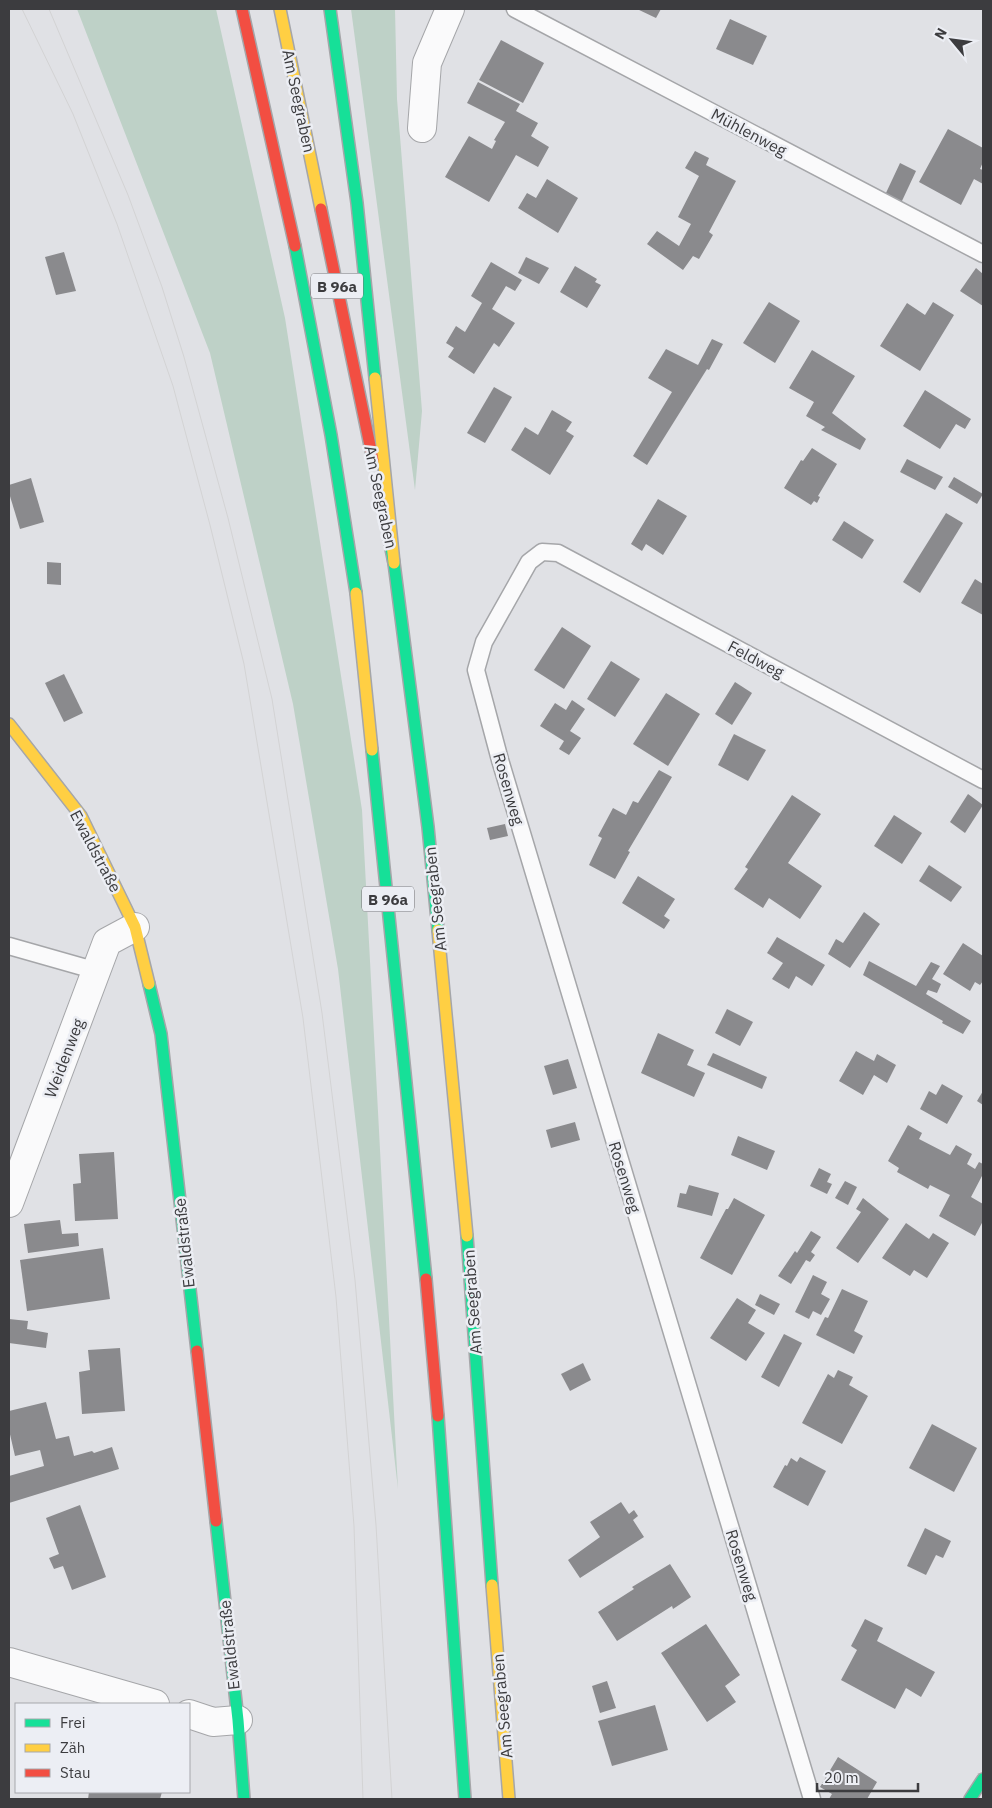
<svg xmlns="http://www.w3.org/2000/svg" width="992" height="1808" font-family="'IBM Plex Sans',sans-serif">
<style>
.grass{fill:#bed1c7}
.building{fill:#8a8a8d}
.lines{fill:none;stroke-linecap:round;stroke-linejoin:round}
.lane-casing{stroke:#a5a6a9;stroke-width:19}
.street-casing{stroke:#a5a6a9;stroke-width:30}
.fast-casing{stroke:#a5a6a9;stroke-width:14}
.slow-casing{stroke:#a5a6a9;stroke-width:14}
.jam-casing{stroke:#a5a6a9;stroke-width:14}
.lane{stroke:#fafafb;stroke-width:16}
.street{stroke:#fafafb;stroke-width:28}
.fast{stroke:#16e098;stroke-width:11}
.slow{stroke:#ffcf43;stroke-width:11}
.jam{stroke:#f24e42;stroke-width:11}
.tram{stroke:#d3d3d4;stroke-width:1}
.labels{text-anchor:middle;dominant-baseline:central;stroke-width:5;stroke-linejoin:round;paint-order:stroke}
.shield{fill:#eceef4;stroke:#717175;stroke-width:1}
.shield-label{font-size:15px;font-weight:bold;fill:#3c3c3f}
.street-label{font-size:16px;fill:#3c3c3f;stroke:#eceef4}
</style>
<rect width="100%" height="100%" fill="#e0e1e5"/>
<g class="grass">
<polygon points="77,9 216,9 285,318 362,810 398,1489 338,969 293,704 210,353"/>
<polygon points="351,9 395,9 397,99 422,411 415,490"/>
</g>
<g class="building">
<polygon points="637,9 661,9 656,18"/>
<polygon points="730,19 767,36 753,65 716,49"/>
<polygon points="501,40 544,63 523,103 479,80"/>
<polygon points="478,82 520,104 516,111 538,123 531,136 549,147 538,167 516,155 489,202 445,177 469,136 492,149 496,141 494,140 505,122 467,103"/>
<polygon points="948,129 983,148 983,162 980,169 983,170 983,184 974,179 961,205 919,182"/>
<polygon points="695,151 709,158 706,165 736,181 709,232 713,235 699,259 693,256 683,270 647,244 657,231 679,246 691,224 678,217 699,176 685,168"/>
<polygon points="900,163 916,171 901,203 885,195"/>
<polygon points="547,179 578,198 558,233 518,208 527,193 536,198"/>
<polygon points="64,252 76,291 56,295 45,257"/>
<polygon points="526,257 549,268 539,284 518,273"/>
<polygon points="491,262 522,280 515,291 506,286 492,309 515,323 499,347 494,343 474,374 448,357 454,348 446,343 456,326 465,332 482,303 471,296"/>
<polygon points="575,266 597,279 595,282 601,285 587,308 560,292"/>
<polygon points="976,268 983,274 983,306 960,291"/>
<polygon points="769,302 800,321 775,363 743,343"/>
<polygon points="933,302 954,315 920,371 880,346 907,303 925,315"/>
<polygon points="712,339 723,344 709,370 707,369 647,465 633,456 672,392 648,378 666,349 698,365"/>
<polygon points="812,350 855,376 832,413 866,439 860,450 821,430 825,427 806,416 814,402 789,388"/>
<polygon points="494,387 512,397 485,443 467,433"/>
<polygon points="925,390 971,419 965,429 956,424 940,449 903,426"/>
<polygon points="552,410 572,422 566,431 574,436 550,475 511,450 525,427 538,435"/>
<polygon points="812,448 837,464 818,496 820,497 817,503 814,501 811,505 784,488 801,460 803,461"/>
<polygon points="907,459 943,477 935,490 900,472"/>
<polygon points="954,477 983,494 977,504 948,487"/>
<polygon points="31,478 44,522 20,529 9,493 9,485"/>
<polygon points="658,499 687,516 663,555 646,544 642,551 631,544"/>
<polygon points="946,513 963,523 920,593 903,582"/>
<polygon points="844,521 874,540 862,559 832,540"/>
<polygon points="47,562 61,563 61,585 47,584"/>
<polygon points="975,579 983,584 983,615 961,603"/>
<polygon points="562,627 591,646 564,689 534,670"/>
<polygon points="611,661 640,679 615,717 587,699"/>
<polygon points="64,674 83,713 64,722 45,683"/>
<polygon points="735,682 752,693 732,725 715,714"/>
<polygon points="666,693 700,714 668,766 633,744"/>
<polygon points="572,700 585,709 570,731 581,738 569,755 559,749 564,741 540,726 555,703 566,710"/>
<polygon points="734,734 766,750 748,781 718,765"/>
<polygon points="659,770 672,777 628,851 630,852 615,879 589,865 602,838 598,836 613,808 626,815 633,801 638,803"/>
<polygon points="968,794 983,805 965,833 950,822"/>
<polygon points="792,795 821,814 788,863 822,886 800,919 769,898 763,908 734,889 748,869 745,867"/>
<polygon points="894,815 922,833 902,864 874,846"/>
<polygon points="505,824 508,836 490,840 487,828"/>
<polygon points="929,865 962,887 951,902 919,881"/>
<polygon points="638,876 675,899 664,916 670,920 664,929 622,903"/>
<polygon points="864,912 880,924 850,968 828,954 836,939 843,943"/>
<polygon points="777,937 825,965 812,986 796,976 789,989 772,979 783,963 767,953"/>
<polygon points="963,943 983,956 983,981 980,985 975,982 970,991 943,974"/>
<polygon points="869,961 916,986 931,962 940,966 932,979 941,984 937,993 928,990 926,994 971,1021 963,1034 942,1023 943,1021 863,975"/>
<polygon points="727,1009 753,1022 740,1046 715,1033"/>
<polygon points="658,1033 694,1050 687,1065 705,1073 694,1097 641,1073"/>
<polygon points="856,1051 874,1061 877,1054 896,1065 887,1083 874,1075 863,1095 839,1081"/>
<polygon points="713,1053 767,1077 762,1089 707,1065"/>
<polygon points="568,1059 577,1088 553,1095 544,1066"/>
<polygon points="942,1084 963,1096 947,1124 920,1109 929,1091 936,1095"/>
<polygon points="983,1091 983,1105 977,1101"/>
<polygon points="575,1122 580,1140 551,1148 546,1130"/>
<polygon points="908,1125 922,1133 919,1139 950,1155 956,1145 972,1154 967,1164 975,1169 979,1162 983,1164 983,1174 971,1197 983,1204 983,1221 975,1236 939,1216 950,1195 930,1185 928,1189 897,1172 899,1168 888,1161"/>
<polygon points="738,1136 775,1151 767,1170 731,1155"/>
<polygon points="114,1152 118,1219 75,1221 73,1184 81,1183 79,1154"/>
<polygon points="819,1168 831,1174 827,1182 832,1184 827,1194 810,1186"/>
<polygon points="845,1181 857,1187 848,1205 835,1198"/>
<polygon points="689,1185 719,1193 712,1216 677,1207 680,1193 686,1194"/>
<polygon points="734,1198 765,1215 732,1275 700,1258 726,1209 728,1209"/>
<polygon points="863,1198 889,1219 858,1263 836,1248 861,1212 856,1209"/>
<polygon points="60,1220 62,1234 78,1233 79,1246 28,1253 24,1224"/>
<polygon points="906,1223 929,1239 933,1233 949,1243 927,1278 914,1270 910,1276 882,1258"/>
<polygon points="811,1231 821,1237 811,1252 815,1255 810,1262 806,1260 791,1284 778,1276 795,1251 797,1253"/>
<polygon points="103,1248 110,1299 27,1311 20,1260"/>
<polygon points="813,1275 827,1282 821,1294 830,1299 821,1315 813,1311 809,1319 795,1312"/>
<polygon points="842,1289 868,1301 854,1331 863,1336 854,1354 816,1335 825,1317 828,1318"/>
<polygon points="760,1294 780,1304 774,1315 755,1305"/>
<polygon points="737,1298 756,1310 748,1323 765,1333 746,1361 710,1338"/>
<polygon points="9,1319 28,1321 27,1329 48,1333 46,1348 9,1343"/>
<polygon points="784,1334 802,1343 779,1387 761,1377"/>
<polygon points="120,1348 125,1411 82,1414 79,1372 90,1370 88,1350"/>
<polygon points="583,1363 591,1380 570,1391 561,1374"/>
<polygon points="838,1370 853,1377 849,1385 868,1396 842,1444 802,1423 828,1374 834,1378"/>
<polygon points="46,1402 56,1439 69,1436 74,1456 92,1451 94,1453 112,1447 119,1469 9,1503 9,1476 44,1466 40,1450 15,1456 9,1430 9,1411"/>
<polygon points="932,1424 977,1448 954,1492 909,1468"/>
<polygon points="800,1457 826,1471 808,1506 773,1487 785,1465 787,1466 791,1458 797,1462"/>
<polygon points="621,1502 629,1514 634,1510 638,1516 633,1520 644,1537 580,1578 568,1560 600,1537 590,1522"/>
<polygon points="80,1505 106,1577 72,1590 63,1566 54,1569 49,1558 59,1554 46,1518"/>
<polygon points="925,1528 951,1541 943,1558 936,1555 926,1575 907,1566"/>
<polygon points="670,1564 691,1597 673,1609 672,1606 617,1641 598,1612 634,1589 632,1587"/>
<polygon points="865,1619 883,1628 877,1641 935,1672 921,1697 906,1688 895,1709 841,1680 857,1650 851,1646"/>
<polygon points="706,1624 740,1675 725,1686 736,1702 707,1722 661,1653"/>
<polygon points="607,1681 616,1708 600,1713 592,1686"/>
<polygon points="655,1705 668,1750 612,1766 598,1721"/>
<polygon points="838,1757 877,1782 867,1799 829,1799 832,1794 820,1787"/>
<polygon points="89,1792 162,1792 160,1799 88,1799"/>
</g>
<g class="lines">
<defs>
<g id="lane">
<polyline points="515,9 983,254"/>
<polyline points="9,946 97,971"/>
<polyline points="812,1799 500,760 476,670 484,642 529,562 542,552 558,553 983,780"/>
</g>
<g id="street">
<polyline points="422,128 427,63 450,9"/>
<polyline points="9,1203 107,942 135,927"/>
<polyline points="9,1662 155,1704"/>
<polyline points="189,1714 213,1722 238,1720"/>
</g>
<g id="fast">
<polyline points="330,9 357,203 375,378"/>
<polyline points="295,246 331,435 356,593"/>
<polyline points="389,539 394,563 428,827 438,930"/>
<polyline points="372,750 426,1279"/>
<polyline points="149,984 161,1034 197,1351"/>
<polyline points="467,1236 492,1585"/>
<polyline points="438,1416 465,1799"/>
<polyline points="216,1521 238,1720 244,1799"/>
<polyline points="970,1799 983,1779"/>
</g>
<g id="slow">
<polyline points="280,9 321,209"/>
<polyline points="375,378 394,563"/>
<polyline points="356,593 372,750"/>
<polyline points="9,724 81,816 135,927 149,984"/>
<polyline points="438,930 467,1236"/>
<polyline points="492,1585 509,1799"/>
</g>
<g id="jam">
<polyline points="242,9 295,246"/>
<polyline points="321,209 373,460"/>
<polyline points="426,1279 438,1416"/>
<polyline points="197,1351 216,1521"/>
</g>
</defs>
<use href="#lane" class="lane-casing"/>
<use href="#street" class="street-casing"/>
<use href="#fast" class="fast-casing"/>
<use href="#slow" class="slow-casing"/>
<use href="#jam" class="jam-casing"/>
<use href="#lane" class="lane"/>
<use href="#street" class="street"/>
<use href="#fast" class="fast"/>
<use href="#slow" class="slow"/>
<use href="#jam" class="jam"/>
<g class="tram">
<polyline points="22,9 73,114 117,224 173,386 210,525 244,664 303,1018 336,1297 354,1526 363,1799"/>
<polyline points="49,9 128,195 162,287 184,357 228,518 272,699 322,1013 355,1280 376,1525 392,1799"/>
</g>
</g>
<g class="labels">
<g class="shield">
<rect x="311" y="273.5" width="52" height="25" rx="4"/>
<rect x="362" y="886.5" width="52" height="25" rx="4"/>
</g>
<g class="shield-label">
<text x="337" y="286">B 96a</text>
<text x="388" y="899">B 96a</text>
</g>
<g class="street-label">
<text transform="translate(299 101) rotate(78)">Am Seegraben</text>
<text transform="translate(749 132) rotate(28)">Mühlenweg</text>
<text transform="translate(381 497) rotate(78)">Am Seegraben</text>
<text transform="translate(756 659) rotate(28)">Feldweg</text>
<text transform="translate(509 789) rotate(74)">Rosenweg</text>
<text transform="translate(96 851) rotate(62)">Ewaldstraße</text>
<text transform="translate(435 899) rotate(-96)">Am Seegraben</text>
<text transform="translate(64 1058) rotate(-69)">Weidenweg</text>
<text transform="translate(625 1177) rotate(73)">Rosenweg</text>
<text transform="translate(184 1243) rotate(-96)">Ewaldstraße</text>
<text transform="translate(472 1302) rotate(-94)">Am Seegraben</text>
<text transform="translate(742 1565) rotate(73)">Rosenweg</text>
<text transform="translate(229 1645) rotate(-96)">Ewaldstraße</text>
<text transform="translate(502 1706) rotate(-95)">Am Seegraben</text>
</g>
</g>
<rect width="992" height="1808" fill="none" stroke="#3c3c3f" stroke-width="20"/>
<rect x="15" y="1703" width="175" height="90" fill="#eceef4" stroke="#a6a7ac"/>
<rect x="25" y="1719" width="25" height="8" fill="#16e098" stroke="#a6a7ac"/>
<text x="60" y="1728" font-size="15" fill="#3c3c3f">Frei</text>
<rect x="25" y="1744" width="25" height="8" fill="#ffcf43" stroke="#a6a7ac"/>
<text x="60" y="1753" font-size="15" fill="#3c3c3f">Zäh</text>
<rect x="25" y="1769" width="25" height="8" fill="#f24e42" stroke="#a6a7ac"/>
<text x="60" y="1778" font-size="15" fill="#3c3c3f">Stau</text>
<g transform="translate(952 40) rotate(299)" stroke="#eceef4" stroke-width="4" paint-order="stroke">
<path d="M0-4L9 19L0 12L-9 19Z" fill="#3c3c3f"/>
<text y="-8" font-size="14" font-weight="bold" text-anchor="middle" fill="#3c3c3f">N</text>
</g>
<path d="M817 1783v8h101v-8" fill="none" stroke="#3c3c3f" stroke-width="2.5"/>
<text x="824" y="1783" font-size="15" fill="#3c3c3f" stroke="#eceef4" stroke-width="4" paint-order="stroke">20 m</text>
</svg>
